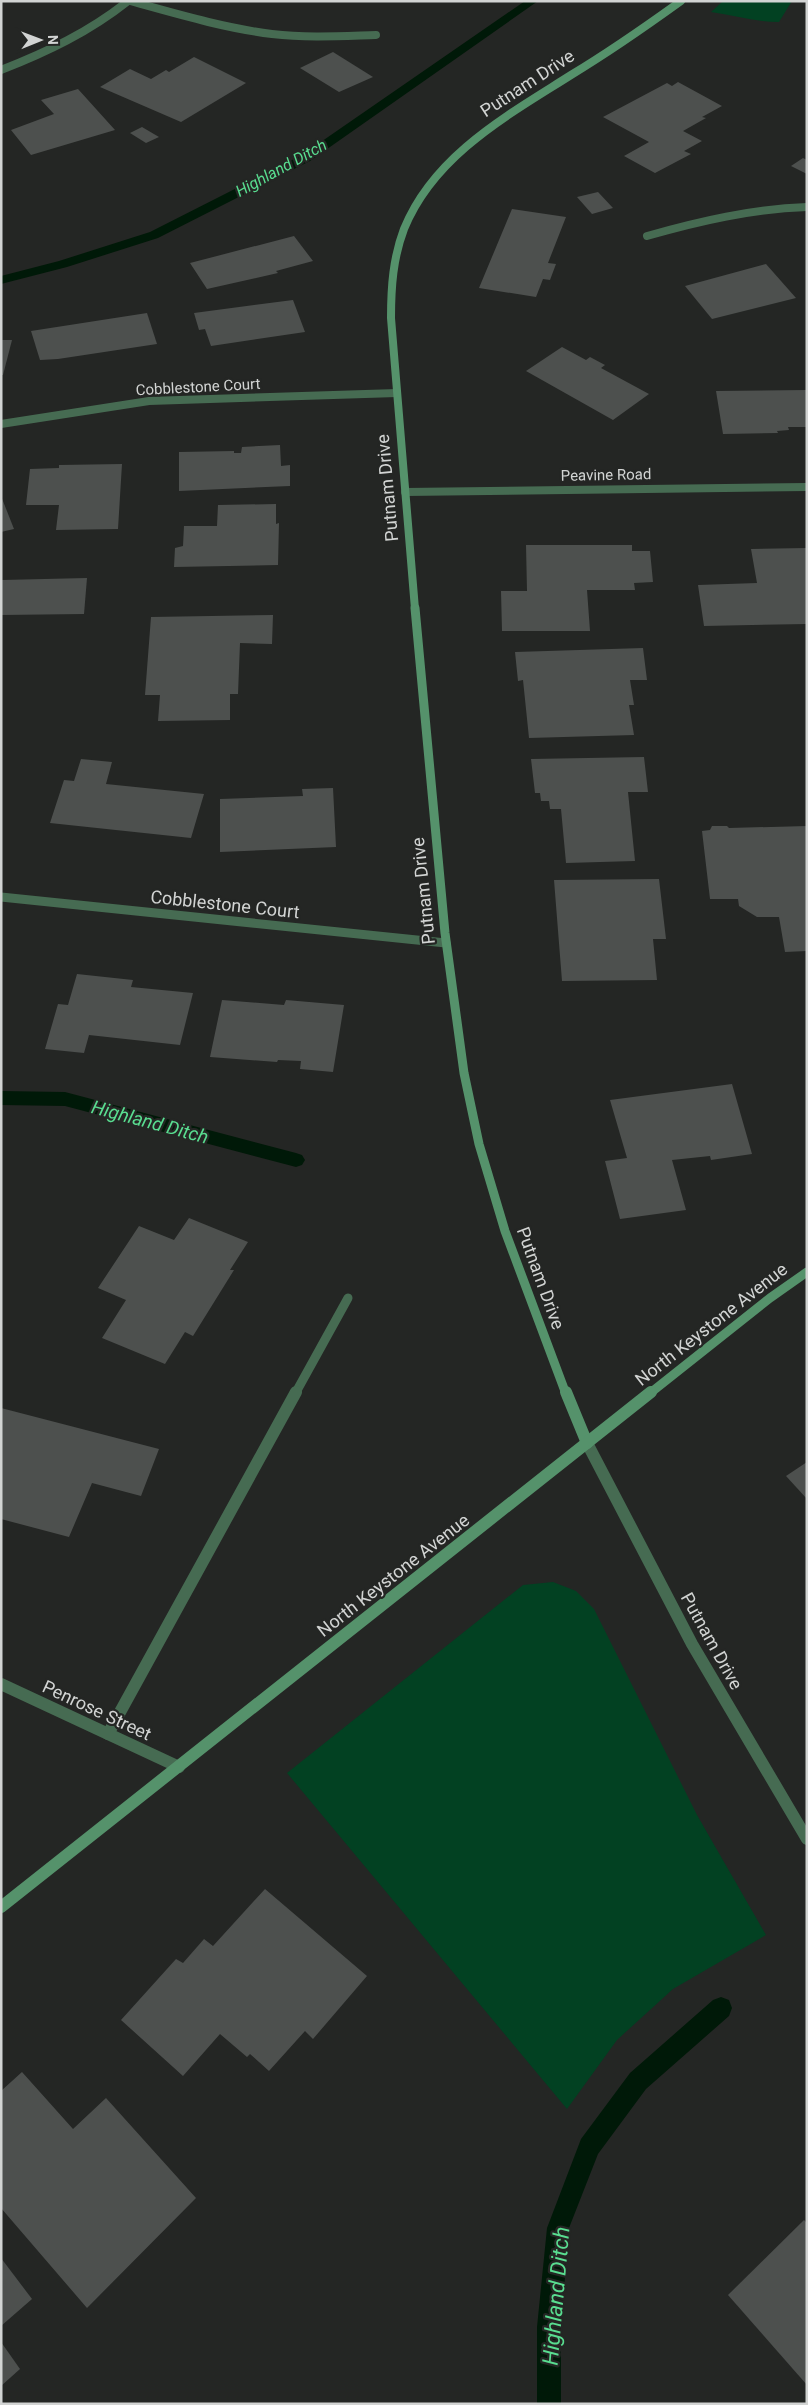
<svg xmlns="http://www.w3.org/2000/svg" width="808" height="2405" font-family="Roboto,sans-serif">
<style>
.green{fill:#024122}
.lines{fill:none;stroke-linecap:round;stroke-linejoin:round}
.stream{fill:#001908;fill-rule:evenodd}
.building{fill:#4d504e}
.lane-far1{stroke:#466b52;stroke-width:9}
.lane{stroke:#466b52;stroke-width:12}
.street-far2{stroke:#466b52;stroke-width:8}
.street-far1{stroke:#466b52;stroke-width:9}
.street{stroke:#466b52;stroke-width:12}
.secondary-far2{stroke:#55926b;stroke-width:8}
.secondary-far1{stroke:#55926b;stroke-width:9}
.secondary{stroke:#55926b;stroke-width:12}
.labels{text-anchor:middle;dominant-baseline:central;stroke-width:4.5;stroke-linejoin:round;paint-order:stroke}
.far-street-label{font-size:15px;fill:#d2d4d3;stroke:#242624}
.far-water-label{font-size:16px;font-style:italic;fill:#59dd90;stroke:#242624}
.street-label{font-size:18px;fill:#d2d4d3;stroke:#242624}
.water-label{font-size:19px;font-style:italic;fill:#59dd90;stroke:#242624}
.near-water-label{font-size:22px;font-style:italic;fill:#59dd90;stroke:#242624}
</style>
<rect width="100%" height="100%" fill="#242624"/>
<g class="green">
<path d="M 723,1 L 792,1 L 779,22 C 755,22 734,15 711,12 Z"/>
<polygon points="553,1582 576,1591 594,1609 697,1815 766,1935 673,1989 617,2040 567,2109 287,1773 523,1585"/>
</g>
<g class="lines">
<g class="stream">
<polygon points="525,1 538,1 310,161 158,238 67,267 1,284 1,276 59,261 150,232 302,155"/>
<polygon points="1,1091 65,1092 296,1153 302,1155 305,1160 302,1165 296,1167 65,1106 1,1105"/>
<polygon points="721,1997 729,2000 732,2008 729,2016 646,2089 598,2154 569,2228 561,2327 561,2404 537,2404 537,2327 547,2228 581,2139 630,2073 713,2000"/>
</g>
</g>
<g class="building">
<polygon points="333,52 373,77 339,92 300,68"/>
<polygon points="194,57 246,83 181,122 100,87 130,69 151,79 166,70 169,72"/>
<polygon points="678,82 722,106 702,117 706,118 683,131 702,141 684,151 691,154 655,173 624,156 649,142 603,117 667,83 672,86"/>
<polygon points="78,89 115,130 31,155 11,130 54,114 41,100"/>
<polygon points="142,127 159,137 146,143 130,133"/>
<polygon points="803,158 807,160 807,174 791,166"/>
<polygon points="598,192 613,208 592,214 577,197"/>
<polygon points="512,209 566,217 548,263 556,264 550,280 543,279 536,297 479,288"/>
<polygon points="294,236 313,261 276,271 278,273 207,289 190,263"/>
<polygon points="766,264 796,298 712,319 685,286"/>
<polygon points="293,300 305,332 211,346 205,329 199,330 194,313"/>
<polygon points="147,313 157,344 58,359 40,360 31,331"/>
<polygon points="1,340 12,340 3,375 1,375"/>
<polygon points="562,347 586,360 590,357 605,365 601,368 649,394 613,420 526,371"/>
<polygon points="807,390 807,427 788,427 789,430 777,431 778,433 723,434 716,391"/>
<polygon points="280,445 281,466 290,465 290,486 179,491 179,452 234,451 234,453 241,453 242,447"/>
<polygon points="122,464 118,529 56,530 59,505 26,505 30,469 59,468 59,465"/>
<polygon points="1,496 14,529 1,532"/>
<polygon points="276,504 276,524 279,523 278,565 174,567 175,548 183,546 184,526 217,526 218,505"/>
<polygon points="526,545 632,545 632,551 650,551 653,582 634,583 635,590 587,590 590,631 502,631 501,591 527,591"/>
<polygon points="807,548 807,624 704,626 698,585 757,583 751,549"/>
<polygon points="87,578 84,614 1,615 2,580"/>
<polygon points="273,615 272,644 240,643 238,694 230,694 230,720 158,721 160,695 145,695 151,617"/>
<polygon points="643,648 647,680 630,680 634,705 629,705 634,735 529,738 523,680 518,681 515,652"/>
<polygon points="644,757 648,792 628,792 635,861 566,863 561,809 550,809 549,801 541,801 540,793 535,793 531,759"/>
<polygon points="81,759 112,762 106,784 204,794 191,838 50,823 64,780 74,781"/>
<polygon points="333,788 336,847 220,852 220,799 303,796 302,789"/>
<polygon points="712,826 727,826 729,828 807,826 807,951 785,952 779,917 757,917 739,906 738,899 710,899 702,831 710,830"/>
<polygon points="659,879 666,939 653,939 657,980 562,981 554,880"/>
<polygon points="77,974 133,980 131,987 193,993 180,1045 89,1035 84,1053 45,1049 58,1004 68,1005"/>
<polygon points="222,1000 284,1005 286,1000 344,1005 333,1072 300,1069 301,1061 278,1060 277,1062 210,1057"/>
<polygon points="732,1084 752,1154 711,1160 710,1156 672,1160 686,1210 620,1219 605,1161 627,1158 610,1100"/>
<polygon points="189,1218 248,1242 230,1270 234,1270 193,1336 185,1332 165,1364 102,1338 126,1300 98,1288 139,1226 174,1240"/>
<polygon points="1,1408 159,1449 141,1496 92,1483 69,1537 1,1519"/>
<polygon points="807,1462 807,1499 786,1476"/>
<polygon points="265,1889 367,1976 313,2039 305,2031 269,2071 250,2054 247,2057 220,2034 183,2076 121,2020 176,1959 183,1963 204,1939 213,1946"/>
<polygon points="22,2072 73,2129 106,2098 196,2198 87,2308 1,2208 1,2091"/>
<polygon points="804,2220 807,2223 807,2385 728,2295"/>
<polygon points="1,2258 32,2299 1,2326"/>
<polygon points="1,2342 20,2369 1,2386"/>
</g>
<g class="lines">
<polyline class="lane-far1" points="295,1394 348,1298"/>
<polyline class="lane" points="108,1734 296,1392"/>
<g class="street-far2">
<path d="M 130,1 C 177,14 224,28 272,34 C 307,38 341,36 376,35"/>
<path d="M 1,70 C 47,52 89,32 128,1"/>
<path d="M 647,236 C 700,221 752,209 807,207"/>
<polyline points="1,424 149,401 397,393"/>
<polyline points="405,492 807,487"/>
</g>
<polyline class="street-far1" points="1,897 446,943"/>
<g class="street">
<polyline points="587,1443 692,1644 807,1839"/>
<polyline points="1,1684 179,1767"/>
</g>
<path class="secondary-far2" d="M 415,609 L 391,318 C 391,287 393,258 404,229 C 434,155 508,115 571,75 C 609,52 645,27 681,1"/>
<g class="secondary-far1">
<polyline points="415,608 445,933 464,1073 479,1144 505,1231 566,1394"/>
<polyline points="649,1394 770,1298 807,1272"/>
</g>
<g class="secondary">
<polyline points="566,1392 587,1443"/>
<polyline points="1,1907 651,1392"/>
</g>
</g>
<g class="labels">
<g class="far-street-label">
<text transform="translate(198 387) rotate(-3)">Cobblestone Court</text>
<text transform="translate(606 475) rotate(-1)">Peavine Road</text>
</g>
<g class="far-water-label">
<text transform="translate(281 168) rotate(-29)">Highland Ditch</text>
</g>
<g class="street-label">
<text transform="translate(527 83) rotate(-33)">Putnam Drive</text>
<text transform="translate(387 488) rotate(-95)">Putnam Drive</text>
<text transform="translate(423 891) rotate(-96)">Putnam Drive</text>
<text transform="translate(225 904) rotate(6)">Cobblestone Court</text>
<text transform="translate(541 1278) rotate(70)">Putnam Drive</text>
<text transform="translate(711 1324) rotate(-38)">North Keystone Avenue</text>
<text transform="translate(393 1575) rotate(-38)">North Keystone Avenue</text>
<text transform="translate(712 1641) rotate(61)">Putnam Drive</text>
<text transform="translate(97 1710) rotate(25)">Penrose Street</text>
</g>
<g class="water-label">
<text transform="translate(150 1122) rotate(15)">Highland Ditch</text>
</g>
<g class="near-water-label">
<text transform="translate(556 2296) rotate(-85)">Highland Ditch</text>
</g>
</g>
<rect width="808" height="2405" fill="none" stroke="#d2d4d3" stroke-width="5"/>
<g transform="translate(40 40) rotate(89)" stroke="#242624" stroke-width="4" paint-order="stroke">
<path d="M0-4L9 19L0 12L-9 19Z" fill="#d2d4d3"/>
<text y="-8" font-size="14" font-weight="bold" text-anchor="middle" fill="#d2d4d3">N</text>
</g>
</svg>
